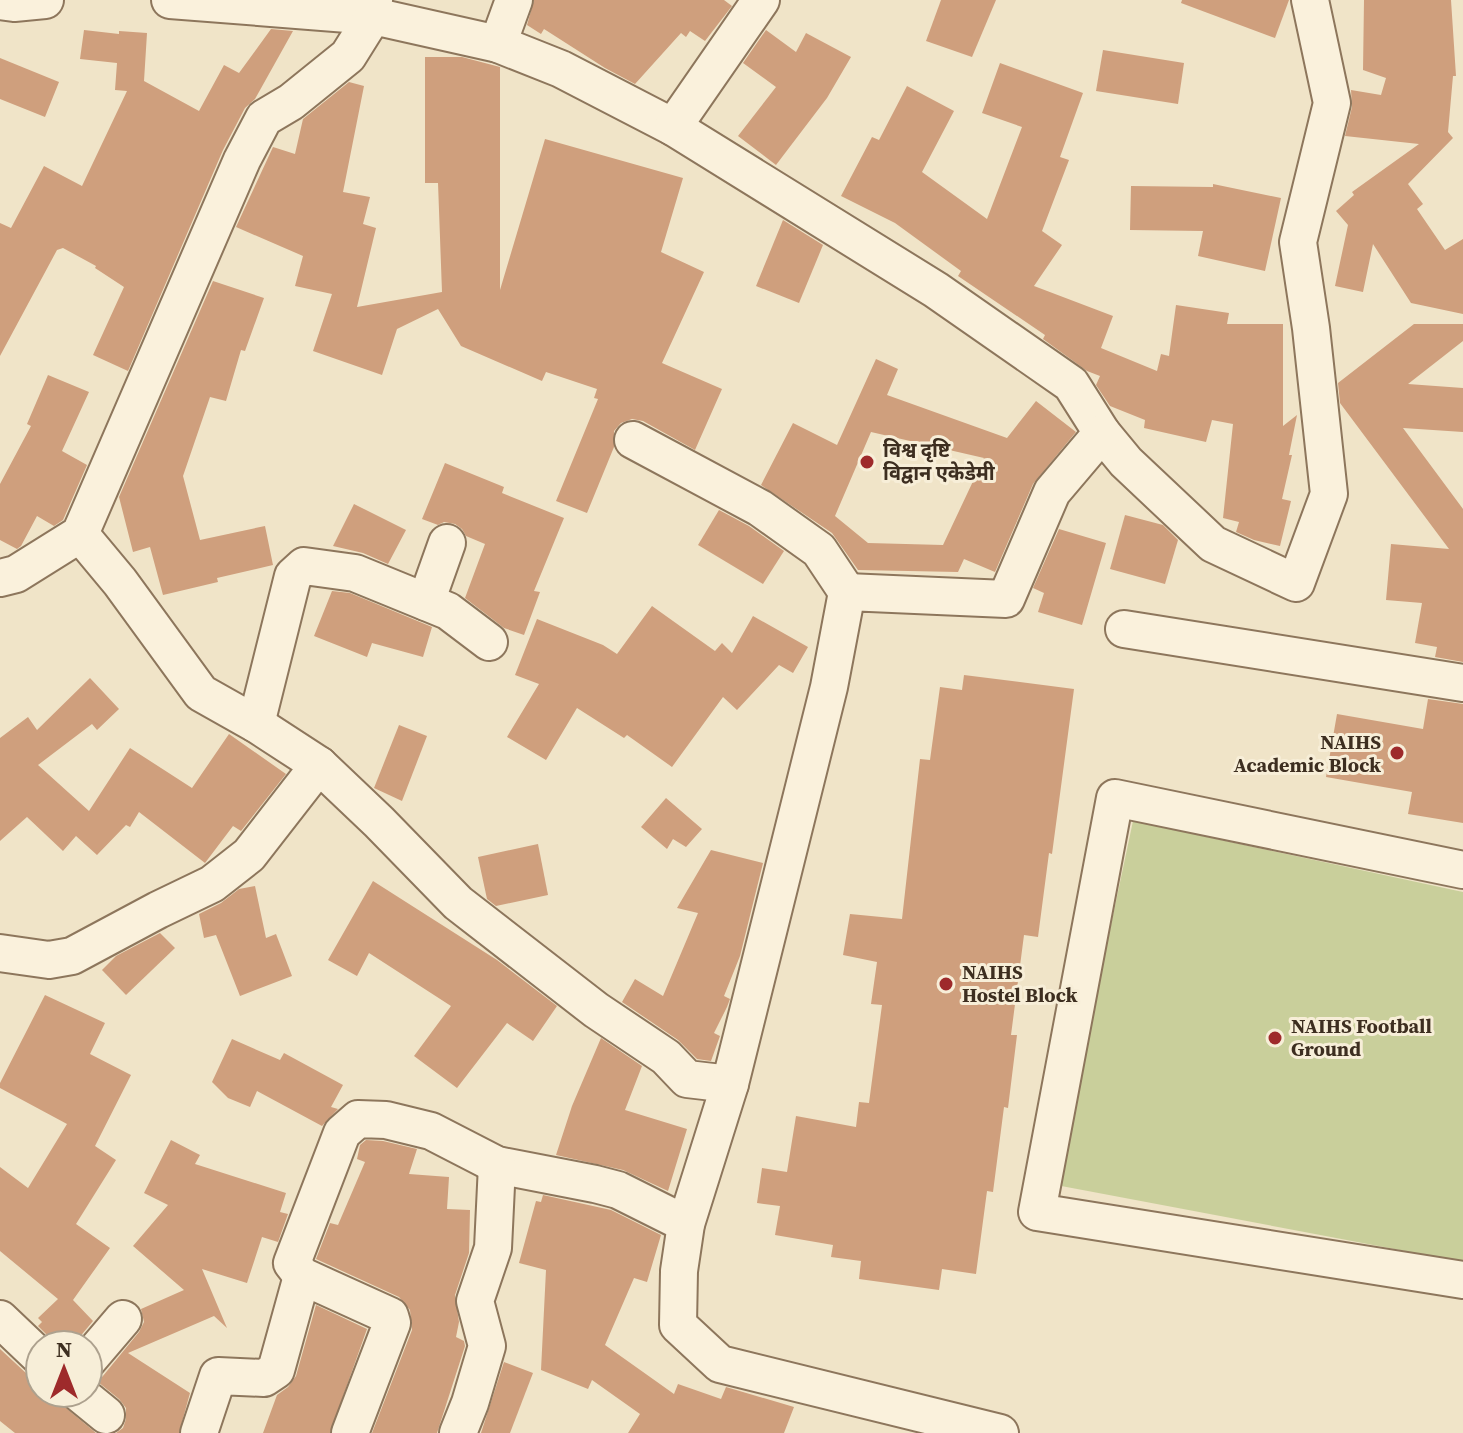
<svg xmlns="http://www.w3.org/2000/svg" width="1463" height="1433" font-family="'Source Serif 4','Noto Sans Devanagari',serif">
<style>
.green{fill:#c9cf9b}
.building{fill:#cf9f7d;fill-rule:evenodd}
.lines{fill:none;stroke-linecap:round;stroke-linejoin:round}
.minor-casing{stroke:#8d765c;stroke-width:40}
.minor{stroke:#faf1dc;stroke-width:36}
.poi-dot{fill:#9e2a2b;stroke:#f7eed8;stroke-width:3}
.labels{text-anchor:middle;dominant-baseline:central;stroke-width:6;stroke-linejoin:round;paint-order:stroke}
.poi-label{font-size:20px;font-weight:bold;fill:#3d2e20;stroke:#f7eed8;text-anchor:start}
</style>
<rect width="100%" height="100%" fill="#f0e4c8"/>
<polygon class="green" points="1133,821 1463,892 1463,1262 1056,1185"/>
<g class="building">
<polygon points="534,0 724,0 732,6 705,41 690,31 686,37 681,33 635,84 605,68 544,29 541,34 527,25"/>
<polygon points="941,0 996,0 972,57 926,41"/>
<polygon points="1182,0 1289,0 1275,38 1181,3"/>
<polygon points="1364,0 1451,0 1456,76 1453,76 1448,132 1453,138 1408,184 1423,204 1417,209 1445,250 1463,239 1463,314 1411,303 1373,244 1363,292 1335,286 1348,225 1336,211 1354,195 1352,192 1419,144 1345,136 1352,107 1351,90 1381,95 1386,78 1363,70"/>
<polygon points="271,29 293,31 255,99 245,108 223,150 128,371 93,355 124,287 95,268 96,266 63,248 57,250 0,356 0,223 11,228 44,166 82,186 127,91 115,90 117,63 80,59 84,30 119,34 119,31 147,33 144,81 199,111 224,65 239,73"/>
<polygon points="766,30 796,52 806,33 851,57 827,98 776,165 738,136 776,87 743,63"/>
<polygon points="1103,50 1184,63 1178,104 1096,91"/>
<polygon points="425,57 462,57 500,67 500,290 545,139 683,178 661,252 704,272 662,363 722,389 695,450 643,421 632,419 621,423 614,431 614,447 587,513 556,501 598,399 594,398 597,389 546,372 542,381 461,346 438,309 397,329 382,375 313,351 332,294 295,286 303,256 236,227 273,147 295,154 303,119 349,82 364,86 343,192 370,197 363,224 376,228 357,307 442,292 438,183 425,183"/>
<polygon points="0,58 59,82 45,117 0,99"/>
<polygon points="1000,63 1083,93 1060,157 1069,160 1042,231 1062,245 1034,286 1113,316 1101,348 1157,371 1161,354 1169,356 1176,305 1229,313 1227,324 1283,324 1283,426 1297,415 1289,455 1292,455 1282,499 1291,501 1280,546 1254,540 1236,532 1239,522 1223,518 1233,424 1212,420 1206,442 1144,428 1145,420 1110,406 1096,385 1100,376 1087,371 1043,339 1045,335 958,276 961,271 895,223 841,196 872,137 879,140 907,86 954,111 922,172 987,219 1022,127 982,113"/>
<polygon points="1213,184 1281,198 1265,271 1198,256 1203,231 1130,230 1131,186 1213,187"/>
<polygon points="783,220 823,245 799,303 756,286"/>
<polygon points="213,281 264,298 245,351 241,350 226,401 210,397 183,476 200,540 265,526 273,565 217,578 218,582 163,595 150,547 133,552 119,497"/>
<polygon points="1414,324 1463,324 1463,341 1408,384 1463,388 1463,432 1403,428 1463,509 1463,662 1435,657 1437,647 1415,643 1422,603 1386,600 1391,544 1449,549 1340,403 1338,383"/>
<path d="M 876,359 L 898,369 L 887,395 L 1007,438 L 1036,401 L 1076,432 L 1033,484 L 995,572 L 964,559 L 958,572 L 858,570 L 832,533 L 761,485 L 793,423 L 837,445 ZM 871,432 L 984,458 L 943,545 L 868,543 L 835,516 Z"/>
<polygon points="48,375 89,392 62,451 87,465 63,520 54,526 37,516 21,546 17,549 0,540 0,484 31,426 27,424"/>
<polygon points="445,463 504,487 502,493 564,518 534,591 540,592 524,635 504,628 465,598 485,544 466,536 462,529 455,524 444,522 438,525 422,519"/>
<polygon points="354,504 406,530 388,564 363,553 333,546"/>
<polygon points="719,510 749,526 784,551 763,584 698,545"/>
<polygon points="1125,515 1163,525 1178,540 1165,584 1110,569"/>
<polygon points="1059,529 1106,543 1082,625 1038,612 1044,593 1033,588"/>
<polygon points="332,591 350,593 432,627 423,657 372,643 367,657 314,636"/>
<polygon points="652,606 715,651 722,643 732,653 753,616 808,647 793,673 779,665 737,710 723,697 672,767 627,735 624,738 577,708 546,760 507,737 539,684 515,675 537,619 603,645 617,654"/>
<polygon points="964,675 1074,689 1052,854 1049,853 1038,937 1024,935 1011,1035 1017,1035 1008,1108 1004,1107 993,1192 987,1191 976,1274 942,1269 939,1290 859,1279 861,1261 831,1257 833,1245 775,1235 780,1206 757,1203 762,1168 787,1172 796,1116 856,1127 859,1102 869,1103 882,1005 871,1004 877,962 843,955 850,914 902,919 920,759 930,760 940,687 962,690"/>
<polygon points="90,678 119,709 97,730 92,724 38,765 89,811 130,748 192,788 229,734 286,774 241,831 233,826 205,863 139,812 130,827 126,825 97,855 76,836 63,851 27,817 0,841 0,738 28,717 37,730"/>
<polygon points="1428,699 1463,704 1463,823 1408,814 1412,792 1326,777 1337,714 1423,729"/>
<polygon points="399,725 427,736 402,801 374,788"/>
<polygon points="666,798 702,829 686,847 673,839 667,849 641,827"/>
<polygon points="538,844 548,895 496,906 487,899 478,857"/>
<polygon points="711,850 763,863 740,956 724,996 730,999 727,1007 714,1033 720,1036 711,1061 697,1059 678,1040 622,1002 635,979 663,996 698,913 677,908"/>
<polygon points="373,881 497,960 557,1006 533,1041 507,1023 457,1088 414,1056 451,1006 369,953 357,976 328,960"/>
<polygon points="255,886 266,938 276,934 292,976 240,996 216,935 204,938 199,914 221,903 239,889"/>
<polygon points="160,933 175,948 126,995 102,970 116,956"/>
<polygon points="45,995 105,1023 90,1054 131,1075 95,1146 116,1160 76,1224 110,1248 73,1300 93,1321 73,1345 57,1345 38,1326 42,1322 38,1318 58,1299 0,1251 0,1167 28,1188 67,1124 0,1088 0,1083"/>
<polygon points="601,1038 642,1066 625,1110 687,1129 668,1191 623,1170 556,1155 572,1106"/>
<polygon points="232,1039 280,1060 284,1053 343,1085 331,1107 338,1109 322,1126 257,1091 250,1107 228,1098 212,1082"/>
<polygon points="171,1140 200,1155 195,1164 286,1193 280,1212 288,1214 278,1242 262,1237 247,1283 202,1269 227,1328 214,1316 128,1353 190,1393 179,1433 116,1433 123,1428 126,1419 126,1408 119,1399 98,1382 139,1332 144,1322 141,1309 184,1290 133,1246 168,1205 144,1193"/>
<polygon points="366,1140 383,1141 417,1149 409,1174 449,1177 447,1209 470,1210 469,1253 455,1295 459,1322 456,1337 464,1341 465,1346 437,1433 372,1433 412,1330 410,1310 399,1297 316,1259 330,1223 338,1225 365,1162 357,1159 360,1145"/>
<polygon points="543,1195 611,1210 661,1235 647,1282 634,1278 605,1345 674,1394 678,1384 721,1399 726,1387 794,1407 784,1433 628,1433 640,1414 592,1380 588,1389 541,1370 546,1270 519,1263 536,1201 541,1202"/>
<polygon points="316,1305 367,1329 330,1433 263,1433 277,1395 288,1387 296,1376"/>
<polygon points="0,1349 40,1386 40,1393 48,1393 96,1433 15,1433 0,1421"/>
<polygon points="504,1362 533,1373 510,1433 481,1433"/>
</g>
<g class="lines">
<defs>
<g id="minor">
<polyline points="170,0 373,16 498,44 561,69 673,127 936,290 1071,384 1102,433 1126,462 1213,544 1296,583 1329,494 1311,328 1298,242 1332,103 1310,0"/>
<polyline points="0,1 14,3 45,0"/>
<polyline points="498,44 514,0"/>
<polyline points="673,127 761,0"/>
<polyline points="633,440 760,508 819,550 847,592"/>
<polyline points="80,534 120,582 201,693 256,724 319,765 379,822 458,903 596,1010 666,1057 687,1079 730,1084"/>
<polyline points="0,578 16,574 80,534 242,160 264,118 291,102 348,56 373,16 374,0"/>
<polyline points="426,602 447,543"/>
<polyline points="1124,629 1463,683"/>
<polyline points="256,724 293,576 304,566 355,573 448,611 489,642"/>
<polyline points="1463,870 1115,798 1037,1212 1463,1280"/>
<polyline points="0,953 49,960 72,956 158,910 212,884 249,855 319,765"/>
<polyline points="0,1319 40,1357"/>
<polyline points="88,1360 123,1319"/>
<polyline points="79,1393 106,1415"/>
<polyline points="199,1433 218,1376 264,1378 276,1370 302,1276"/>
<polyline points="350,1433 392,1323 390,1316 302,1276 292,1263 342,1133 358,1119 386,1120 431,1131 497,1165 595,1184 618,1190 686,1224"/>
<polyline points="458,1433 470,1403 487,1346 475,1301 493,1248 497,1165"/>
<polyline points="1000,1433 720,1364 678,1325 679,1271 686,1224 730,1084 829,687 847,592 1006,599 1052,492 1102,433"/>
</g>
</defs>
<use href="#minor" class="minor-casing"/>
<use href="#minor" class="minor"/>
</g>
<g class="poi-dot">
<circle cx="867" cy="462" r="8"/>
<circle cx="1397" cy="753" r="8"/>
<circle cx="946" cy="984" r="8"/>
<circle cx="1275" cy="1038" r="8"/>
</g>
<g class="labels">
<g class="poi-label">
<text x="883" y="450">विश्व दृष्टि<tspan x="883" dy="23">विद्वान एकेडेमी</tspan></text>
<text x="1381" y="742" text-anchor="end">NAIHS<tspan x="1381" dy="23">Academic Block</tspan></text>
<text x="962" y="972">NAIHS<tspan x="962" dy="23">Hostel Block</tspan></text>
<text x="1291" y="1026">NAIHS Football<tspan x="1291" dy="23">Ground</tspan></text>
</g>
</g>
<g transform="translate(64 1369)"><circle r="38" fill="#f7eed8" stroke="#ada18e" stroke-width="2"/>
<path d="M0-6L14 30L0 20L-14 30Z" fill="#9e2a2b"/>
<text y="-12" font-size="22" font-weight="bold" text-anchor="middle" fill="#3d2e20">N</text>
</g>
</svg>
